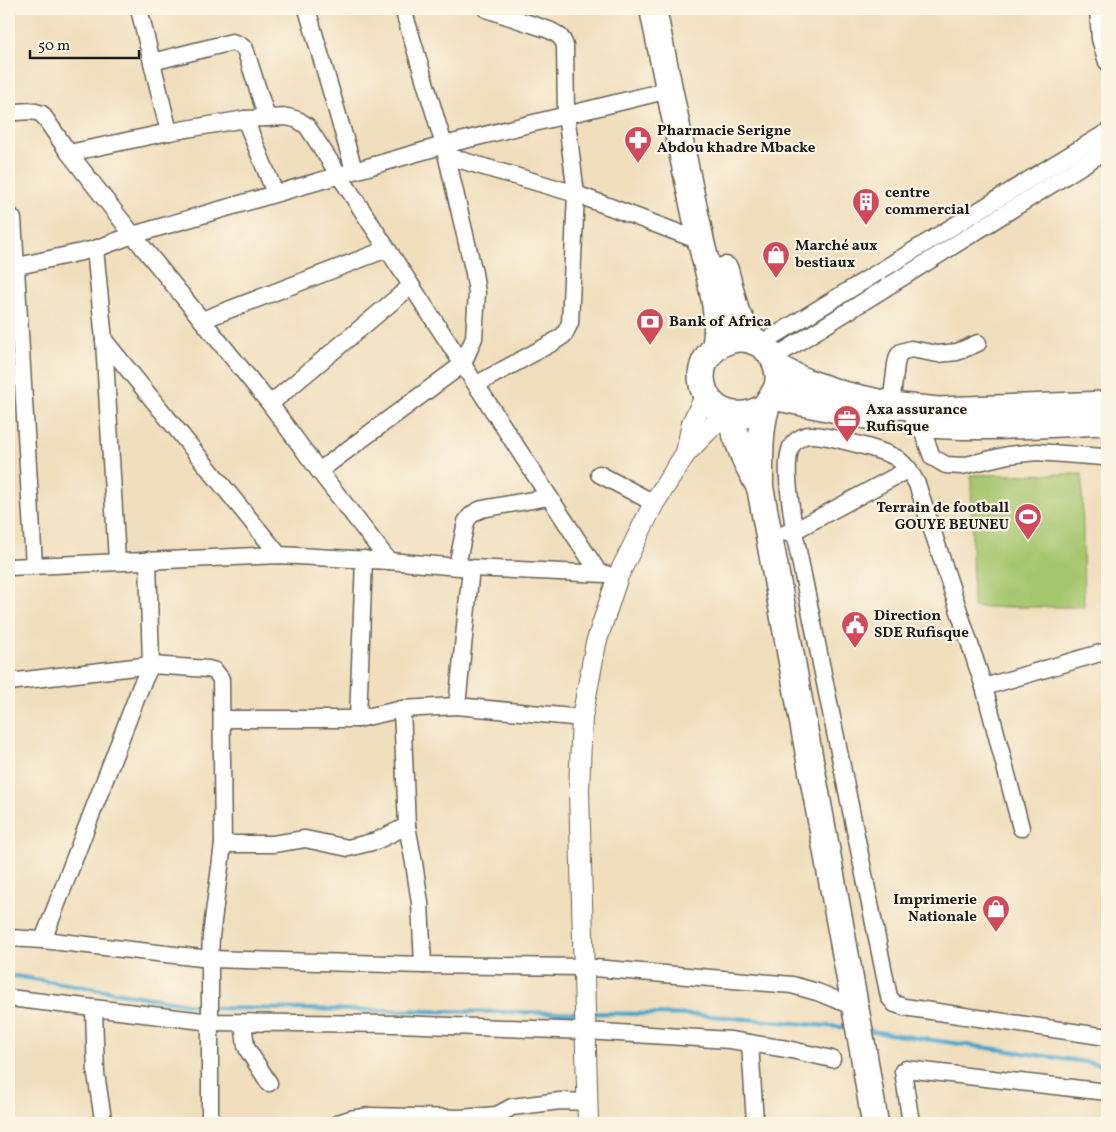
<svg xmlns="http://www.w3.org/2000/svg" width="1116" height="1132" font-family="Vollkorn,serif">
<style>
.green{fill:#a6c66e;stroke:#617145}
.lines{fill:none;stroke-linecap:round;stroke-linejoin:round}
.stream{stroke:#4ca5ca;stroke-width:4.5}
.minor-casing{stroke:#666054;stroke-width:19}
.tertiary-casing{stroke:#666054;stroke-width:22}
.primary-casing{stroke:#666054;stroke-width:28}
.trunk-casing{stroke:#666054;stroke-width:29}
.minor{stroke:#fff;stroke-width:16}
.tertiary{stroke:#fff;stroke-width:20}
.primary{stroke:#fff;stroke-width:25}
.trunk{stroke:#fff;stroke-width:26}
.labels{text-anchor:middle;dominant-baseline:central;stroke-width:4.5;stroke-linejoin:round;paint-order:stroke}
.poi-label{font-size:15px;font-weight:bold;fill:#1c1c1c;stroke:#fcf5e5;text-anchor:start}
</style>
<rect width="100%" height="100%" fill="#fcf5e5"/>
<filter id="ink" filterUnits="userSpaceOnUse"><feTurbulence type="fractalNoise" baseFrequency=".02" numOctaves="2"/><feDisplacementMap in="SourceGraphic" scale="10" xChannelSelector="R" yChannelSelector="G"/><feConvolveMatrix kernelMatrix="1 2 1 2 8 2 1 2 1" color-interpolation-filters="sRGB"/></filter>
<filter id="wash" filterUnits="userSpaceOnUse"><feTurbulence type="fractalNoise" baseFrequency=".0096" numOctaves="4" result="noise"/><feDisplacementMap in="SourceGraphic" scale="20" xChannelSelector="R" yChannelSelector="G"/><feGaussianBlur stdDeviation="1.12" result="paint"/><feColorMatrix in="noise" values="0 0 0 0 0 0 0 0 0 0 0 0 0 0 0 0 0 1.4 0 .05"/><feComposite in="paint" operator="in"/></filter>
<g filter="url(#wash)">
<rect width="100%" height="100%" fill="#f0debc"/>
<polygon class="green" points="1082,474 1084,607 973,607 971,475"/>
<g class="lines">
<g class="stream">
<polyline points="9,975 207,1007"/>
<polyline points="214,1008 579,1013"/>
<polyline points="589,1013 699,1015 851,1028"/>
<polyline points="869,1031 1107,1065"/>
</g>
</g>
</g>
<g filter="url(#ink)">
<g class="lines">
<defs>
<g id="minor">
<polyline points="139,9 169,132"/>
<polyline points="307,9 354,170"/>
<polyline points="1098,9 1100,39 1107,62"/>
<polyline points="152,62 232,42 240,45 245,49 267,118"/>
<path d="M 9,113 C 21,112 31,109 42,114 L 69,153 L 133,235 L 270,404 L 319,471 L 389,561"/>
<polyline points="245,119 275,193"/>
<polyline points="69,153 169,132 245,119 288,117 298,120 307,126 599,573"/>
<polyline points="447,156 576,194 700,241"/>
<polyline points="9,214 13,219 34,565"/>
<polyline points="95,249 104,340 117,561"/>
<polyline points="9,268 95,249 133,235 444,145 669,90"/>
<polyline points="202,320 387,249"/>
<polyline points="104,340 279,555"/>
<polyline points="761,344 1107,132"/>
<polyline points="773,358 1107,150"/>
<path d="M 477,384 L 552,343 L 564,335 L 570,323 L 576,194 L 566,114 L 565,46 C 562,36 557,34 549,30 L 486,9"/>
<polyline points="270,404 411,286"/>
<polyline points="891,405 896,364 898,356 901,352 911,349 938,354 957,352 978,343"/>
<polyline points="920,424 932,457 946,465 962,466 1008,455 1037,452 1103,457 1107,458"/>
<polyline points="319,471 463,364 474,338 477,293 474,273 444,145 403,9"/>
<polyline points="599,474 654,503"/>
<polyline points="786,533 794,531 909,469"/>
<path d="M 457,566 L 466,522 C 470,515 474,512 482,509 L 549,497"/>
<polyline points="9,567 279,555 389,561 471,568 606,574"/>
<polyline points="9,682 151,665 208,669 215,671 221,679 223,844 211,936 210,959 210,1123"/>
<polyline points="984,687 1107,651"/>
<polyline points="457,706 471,568"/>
<polyline points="402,709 407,826 414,863 420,903 423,965"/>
<polyline points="223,719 358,719 402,709 457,706 582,718"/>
<polyline points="358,719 364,559"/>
<path d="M 1021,828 L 984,687 L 917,484 C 912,474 907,466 898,459 C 887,451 824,434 810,435 C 803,435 794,441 791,447 C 783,468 792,509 794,531 L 889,997 L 895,1004 L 904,1007 L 1107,1037"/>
<polyline points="223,844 273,844 305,839 348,848 376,841 407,826"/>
<polyline points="9,938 43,940 210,959 423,965 583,967 792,985 817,992 855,1007"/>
<polyline points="43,940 141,686 151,665 148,560"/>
<polyline points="9,998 211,1022 398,1024 586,1031 730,1040 787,1049 832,1059"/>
<polyline points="94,1009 96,1074 103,1119"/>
<polyline points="243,1023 246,1046 249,1052 269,1083"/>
<polyline points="750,1043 755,1123"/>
<polyline points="338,1123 350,1119 370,1116 461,1118 497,1115 512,1107 560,1101 587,1102"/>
<polyline points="911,1123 903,1071 906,1069 1107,1092"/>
</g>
<g id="tertiary">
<polyline points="686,453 692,423 706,395"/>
<polyline points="588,1123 579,790 582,718 596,643 618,576 654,503 686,453 716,422 722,411"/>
</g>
<g id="primary">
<polyline points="777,367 805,381 843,394 891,405 938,410 1107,404"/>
<polyline points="773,397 881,419"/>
<path d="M 918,424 C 981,430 1044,424 1107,422"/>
</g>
<g id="trunk">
<path d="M 653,9 C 668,83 683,158 699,232 C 706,270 723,309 715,348"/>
<polyline points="725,270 736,312 753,341"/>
<path d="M 766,406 C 741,423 707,415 702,382 C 698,355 725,333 751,340 C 771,346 783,368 777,388 C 774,395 767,401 766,408 C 759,430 760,464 760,487 L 863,1050 L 875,1123"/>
<polyline points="728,414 745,459 758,484"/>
</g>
</defs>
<use href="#minor" class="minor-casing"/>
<use href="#tertiary" class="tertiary-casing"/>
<use href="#primary" class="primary-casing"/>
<use href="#trunk" class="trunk-casing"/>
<use href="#minor" class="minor"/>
<use href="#tertiary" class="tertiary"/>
<use href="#primary" class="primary"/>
<use href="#trunk" class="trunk"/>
</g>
</g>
<defs>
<symbol id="pharmacy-pin" viewBox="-11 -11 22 30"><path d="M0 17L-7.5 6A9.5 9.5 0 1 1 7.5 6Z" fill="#d1495b" stroke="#fcf5e5"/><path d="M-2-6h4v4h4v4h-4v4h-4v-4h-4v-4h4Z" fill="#fff"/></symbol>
<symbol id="building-pin" viewBox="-11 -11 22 30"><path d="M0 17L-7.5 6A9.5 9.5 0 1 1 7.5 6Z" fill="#d1495b" stroke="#fcf5e5"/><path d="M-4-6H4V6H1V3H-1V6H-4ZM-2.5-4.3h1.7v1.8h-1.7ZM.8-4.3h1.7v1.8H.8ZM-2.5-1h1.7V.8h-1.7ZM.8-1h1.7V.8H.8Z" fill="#fff"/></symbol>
<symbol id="shop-pin" viewBox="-11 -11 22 30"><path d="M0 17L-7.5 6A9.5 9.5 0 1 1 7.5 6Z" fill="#d1495b" stroke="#fcf5e5"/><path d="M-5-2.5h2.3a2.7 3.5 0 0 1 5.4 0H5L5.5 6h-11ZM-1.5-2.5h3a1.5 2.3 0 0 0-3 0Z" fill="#fff"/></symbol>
<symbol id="bank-pin" viewBox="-11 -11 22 30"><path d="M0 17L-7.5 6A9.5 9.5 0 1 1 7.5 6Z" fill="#d1495b" stroke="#fcf5e5"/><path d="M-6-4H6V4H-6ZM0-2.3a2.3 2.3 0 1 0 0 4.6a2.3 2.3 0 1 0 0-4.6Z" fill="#fff"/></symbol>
<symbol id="office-pin" viewBox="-11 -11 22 30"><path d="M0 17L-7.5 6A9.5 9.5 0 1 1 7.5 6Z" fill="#d1495b" stroke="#fcf5e5"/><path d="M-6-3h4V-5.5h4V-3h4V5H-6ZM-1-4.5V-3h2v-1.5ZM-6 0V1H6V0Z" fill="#fff"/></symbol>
<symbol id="stadium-pin" viewBox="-11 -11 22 30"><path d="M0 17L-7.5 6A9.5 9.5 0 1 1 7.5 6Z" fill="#d1495b" stroke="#fcf5e5"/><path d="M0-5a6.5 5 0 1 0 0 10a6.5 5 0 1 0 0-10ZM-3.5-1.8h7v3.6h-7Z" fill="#fff"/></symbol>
<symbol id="civic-pin" viewBox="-11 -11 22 30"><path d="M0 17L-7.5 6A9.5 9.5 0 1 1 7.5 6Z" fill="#d1495b" stroke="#fcf5e5"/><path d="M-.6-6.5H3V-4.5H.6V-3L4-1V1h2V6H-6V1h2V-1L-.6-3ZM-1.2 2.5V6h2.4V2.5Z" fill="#fff"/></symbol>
</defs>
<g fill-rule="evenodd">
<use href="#pharmacy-pin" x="622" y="124" width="32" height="43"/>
<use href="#building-pin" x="850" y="186" width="32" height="43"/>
<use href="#shop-pin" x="760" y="239" width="32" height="43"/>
<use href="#bank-pin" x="634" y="306" width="32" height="43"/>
<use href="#office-pin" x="831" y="403" width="32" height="43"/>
<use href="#stadium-pin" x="1012" y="501" width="32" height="43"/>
<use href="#civic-pin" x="839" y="609" width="32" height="43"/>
<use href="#shop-pin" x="980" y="893" width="32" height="43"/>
</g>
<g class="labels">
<g class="poi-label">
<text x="657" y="131">Pharmacie Serigne<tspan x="657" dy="17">Abdou khadre Mbacke</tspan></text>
<text x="885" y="193">centre<tspan x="885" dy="17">commercial</tspan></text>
<text x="795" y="246">Marché aux<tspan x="795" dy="17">bestiaux</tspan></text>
<text x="669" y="322">Bank of Africa</text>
<text x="866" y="410">Axa assurance<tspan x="866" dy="17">Rufisque</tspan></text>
<text x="1009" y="508" text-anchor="end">Terrain de football<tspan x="1009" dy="17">GOUYE BEUNEU</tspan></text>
<text x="874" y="616">Direction<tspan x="874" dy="17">SDE Rufisque</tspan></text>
<text x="977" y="900" text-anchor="end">Imprimerie<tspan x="977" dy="17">Nationale</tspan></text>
</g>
</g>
<rect width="1116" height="1132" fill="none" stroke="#fcf5e5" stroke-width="30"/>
<path d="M30 50v8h109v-8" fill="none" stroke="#1c1c1c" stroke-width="2.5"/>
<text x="38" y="50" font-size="15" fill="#1c1c1c" stroke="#fcf5e5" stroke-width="4" paint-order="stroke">50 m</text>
</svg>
